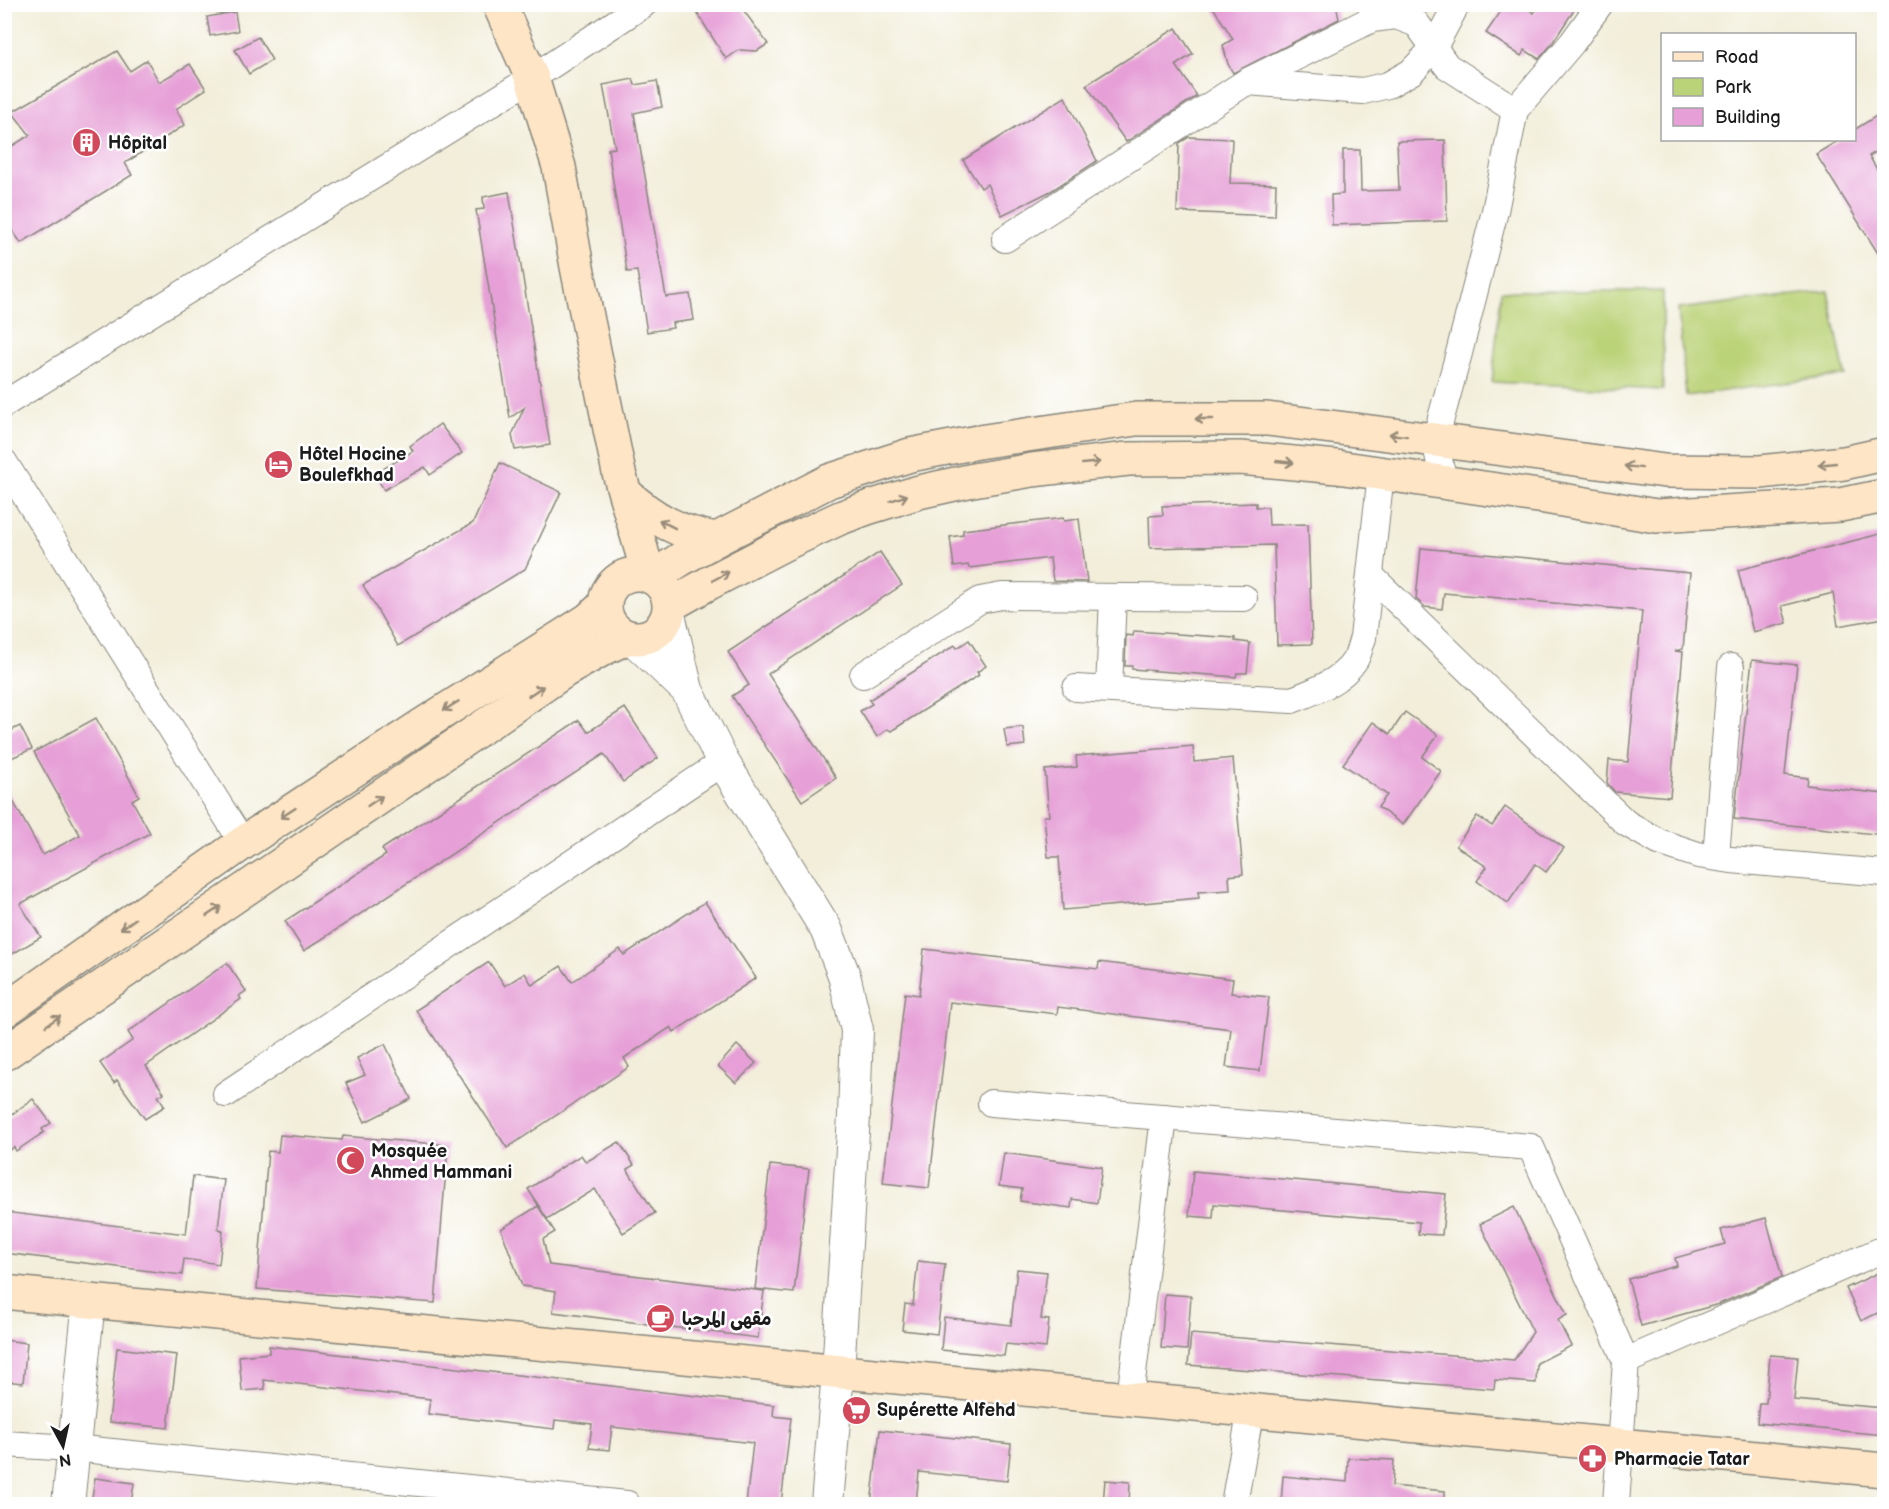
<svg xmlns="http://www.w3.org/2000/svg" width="1889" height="1509" font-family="'Balsamiq Sans','Playpen Sans Arabic',sans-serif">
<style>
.green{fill:#bbd378;stroke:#6c784a;stroke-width:1.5}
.building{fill:#e6a0d7}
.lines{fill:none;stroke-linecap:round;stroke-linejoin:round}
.minor-casing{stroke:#87857b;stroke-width:28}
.tertiary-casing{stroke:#87857b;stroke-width:34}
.secondary-casing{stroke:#87857b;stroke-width:36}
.minor{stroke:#fff;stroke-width:26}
.tertiary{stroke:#fff;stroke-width:32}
.secondary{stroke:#fde5c5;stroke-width:33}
.oneway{stroke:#988b79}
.labels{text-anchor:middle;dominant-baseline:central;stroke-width:5;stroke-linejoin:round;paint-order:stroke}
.poi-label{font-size:18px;font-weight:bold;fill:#1c1c1c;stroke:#fff;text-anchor:start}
</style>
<rect width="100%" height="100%" fill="#fff"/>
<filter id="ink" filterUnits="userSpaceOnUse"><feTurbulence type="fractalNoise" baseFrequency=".0167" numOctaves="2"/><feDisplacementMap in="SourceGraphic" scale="12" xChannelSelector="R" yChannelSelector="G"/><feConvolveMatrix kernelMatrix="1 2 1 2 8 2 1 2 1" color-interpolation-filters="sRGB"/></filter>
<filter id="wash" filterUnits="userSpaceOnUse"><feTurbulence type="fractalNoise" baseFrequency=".008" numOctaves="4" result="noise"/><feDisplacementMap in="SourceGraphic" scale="24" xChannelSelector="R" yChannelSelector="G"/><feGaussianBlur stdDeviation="1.35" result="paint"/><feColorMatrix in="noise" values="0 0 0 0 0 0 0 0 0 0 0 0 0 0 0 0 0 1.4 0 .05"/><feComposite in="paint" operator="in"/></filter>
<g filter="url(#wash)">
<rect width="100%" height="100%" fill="#f2eeda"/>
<g class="green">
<polygon points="1501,291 1663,291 1663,390 1492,382"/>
<polygon points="1828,291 1845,375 1686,396 1678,309"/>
</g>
<g id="blocks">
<g class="building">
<polygon points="710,4 739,4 768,44 757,51 739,50 726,59 697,13"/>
<polygon points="1211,4 1336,4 1339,19 1233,73 1228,64 1223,45 1233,39"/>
<polygon points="1506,4 1521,4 1534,13 1540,4 1578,4 1551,45 1539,59 1525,50 1521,56 1486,33"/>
<polygon points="235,12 238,31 210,36 207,17"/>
<polygon points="1176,28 1193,54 1176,65 1197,96 1126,142 1086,85"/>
<polygon points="258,37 272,60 249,74 235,50"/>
<polygon points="117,51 130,71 147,60 159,82 190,64 206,89 176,109 185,125 125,163 132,175 21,243 4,218 4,151 30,135 12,112"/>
<polygon points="633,79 635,85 657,81 662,107 634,113 666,297 690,294 694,320 672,323 673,328 647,332 637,271 627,272 608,149 615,148 603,85"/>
<polygon points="1065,97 1097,161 1051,191 1002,215 987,184 981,188 963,160"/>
<polygon points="1884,111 1884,147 1869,156 1884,181 1884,263 1816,154 1839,140 1854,140 1854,130"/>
<polygon points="1189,137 1232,139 1230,183 1276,184 1275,216 1177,212 1179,143"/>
<polygon points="1445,140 1447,221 1332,225 1331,195 1343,194 1343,150 1360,150 1361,191 1399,190 1397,141"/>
<polygon points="509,192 550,445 515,450 512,435 524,408 510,418 476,210 484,209 483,197"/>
<polygon points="440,424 462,453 430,475 425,467 384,490 375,474 413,451 410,446"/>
<polygon points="500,463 561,492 525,569 398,646 363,585 473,523"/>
<polygon points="1256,503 1256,507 1268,507 1269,525 1308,524 1312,644 1277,645 1274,545 1150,548 1149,516 1163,515 1162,506"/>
<polygon points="1063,518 1064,521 1079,519 1087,582 1053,581 1050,558 969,568 968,565 954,567 950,537 963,535 963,530"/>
<polygon points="1884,533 1884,618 1838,626 1833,593 1782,606 1787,623 1753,632 1738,570"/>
<polygon points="1421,548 1690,573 1683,649 1675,651 1683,652 1670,797 1615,792 1607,783 1609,760 1628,762 1642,611 1444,593 1442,609 1425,607 1416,599"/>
<polygon points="880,552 902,585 768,674 836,778 802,801 732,696 749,685 728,652"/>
<polygon points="1134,631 1235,638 1235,641 1250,643 1247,673 1237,673 1236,677 1132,669 1132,666 1125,666 1126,635 1133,636"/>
<polygon points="969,640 986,666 977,672 979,675 891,731 888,729 877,737 860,711 872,704 869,700 955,645 957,648"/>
<polygon points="1752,660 1797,665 1785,775 1808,778 1807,785 1884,794 1884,835 1734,819"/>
<polygon points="625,708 658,758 623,782 604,754 304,951 285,921 386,855 382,849 579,720 588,732"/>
<polygon points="1405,712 1438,735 1422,757 1441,771 1403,825 1378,807 1387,795 1343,764 1373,722 1390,734"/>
<polygon points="96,718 139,796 132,800 150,833 20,904 41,937 4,959 4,785 43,855 80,835 34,752"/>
<polygon points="20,726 32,749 4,761 4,734"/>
<polygon points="1023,727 1025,745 1007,747 1004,729"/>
<polygon points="1193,746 1194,762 1233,758 1243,874 1229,876 1230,890 1198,892 1199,898 1063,910 1059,857 1048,857 1044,816 1049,816 1045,770 1077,767 1076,756"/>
<polygon points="1505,807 1564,848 1546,872 1535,864 1508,903 1477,881 1487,867 1456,846 1477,816 1492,826"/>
<polygon points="705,902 756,978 674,1032 671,1027 624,1058 629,1067 507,1148 416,1010 489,962 505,986 525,973 532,985 561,966 572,982 620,949 624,955"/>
<polygon points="924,949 1098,969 1099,962 1233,979 1231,993 1269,997 1260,1071 1226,1067 1231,1029 1058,1007 1057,1014 950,1002 929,1188 883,1183 905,993 919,995"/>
<polygon points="227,963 246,991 239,996 241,999 146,1066 164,1093 158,1096 165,1106 145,1119 117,1080 114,1083 100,1063 133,1040 128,1032"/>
<polygon points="385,1044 411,1099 365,1122 346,1083 365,1075 357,1058"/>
<polygon points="737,1045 756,1063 736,1083 718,1066"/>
<polygon points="33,1099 51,1123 42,1129 44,1132 16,1151 14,1147 4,1154 4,1120"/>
<polygon points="280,1135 342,1140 343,1136 448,1145 435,1303 257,1289 268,1151 278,1152"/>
<polygon points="619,1142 634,1165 627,1169 655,1213 623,1233 595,1189 547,1219 528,1189 581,1155 586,1162"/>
<polygon points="1004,1153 1102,1167 1097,1203 1072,1199 1071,1208 1020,1201 1022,1189 999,1186"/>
<polygon points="770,1165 809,1169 794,1293 755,1289"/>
<polygon points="1193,1171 1446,1194 1442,1235 1418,1234 1419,1222 1214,1204 1213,1218 1189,1216"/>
<polygon points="193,1176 224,1180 218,1228 223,1231 219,1264 184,1259 182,1275 4,1253 4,1212 186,1234"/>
<polygon points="538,1206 555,1232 543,1239 549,1265 764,1291 758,1338 553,1312 556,1291 522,1286 501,1229"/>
<polygon points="1514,1207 1567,1315 1558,1320 1571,1346 1537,1363 1536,1383 1495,1380 1494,1389 1188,1365 1191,1334 1514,1360 1533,1332 1480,1224"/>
<polygon points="1766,1218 1782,1277 1719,1304 1641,1326 1628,1279 1677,1266 1675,1258 1725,1244 1721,1230"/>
<polygon points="918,1261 945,1264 937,1334 902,1330 905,1304 913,1305"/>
<polygon points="1017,1269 1047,1272 1041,1319 1049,1320 1046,1348 1006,1344 1004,1356 941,1350 944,1317 1011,1325"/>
<polygon points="1884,1270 1884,1310 1861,1321 1846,1288"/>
<polygon points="1165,1294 1191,1296 1187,1350 1161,1348"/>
<polygon points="4,1340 27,1343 23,1383 4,1381"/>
<polygon points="269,1346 774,1405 773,1416 791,1418 781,1504 746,1504 753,1443 612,1427 609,1450 589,1448 592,1424 555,1420 554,1429 428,1414 430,1399 264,1380 265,1389 242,1391 239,1356 269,1353"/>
<polygon points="117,1348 177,1355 168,1428 109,1422"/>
<polygon points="1770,1355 1798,1357 1794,1400 1884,1408 1884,1435 1757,1423 1759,1403 1766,1403"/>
<polygon points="880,1430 1011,1444 1007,1481 919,1472 916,1504 871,1504"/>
<polygon points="1348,1458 1394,1460 1392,1486 1445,1491 1445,1504 1281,1504 1283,1476 1347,1482"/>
<polygon points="95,1478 134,1483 131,1504 91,1504"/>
<polygon points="1105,1480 1130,1482 1129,1504 1103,1504"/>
</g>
</g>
</g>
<g filter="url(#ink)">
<use href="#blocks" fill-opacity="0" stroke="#87857b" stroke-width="1.5"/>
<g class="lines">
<defs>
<g id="minor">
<polyline points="1246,82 1363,91 1388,85 1411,72 1433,49 1457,4"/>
<polyline points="1005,239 1246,82 1372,19 1396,16 1417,24 1447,66 1515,110"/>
<polyline points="4,404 532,78 644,4"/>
<polyline points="4,462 243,843"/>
<polyline points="1444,483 1435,440 1459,353 1495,211 1515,110 1572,43 1600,4"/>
<polyline points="1370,575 1626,823 1659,842 1698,855 1731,860 1884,873"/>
<polyline points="863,675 980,600 1002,596 1244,598"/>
<path d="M 1076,688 L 1292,700 C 1313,692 1342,681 1355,660 C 1359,654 1360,645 1363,638 L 1381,473"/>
<polyline points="1109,689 1113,597"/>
<polyline points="1716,857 1731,667"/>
<polyline points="226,1094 723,762"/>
<polyline points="991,1103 1531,1147 1626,1361 1616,1504"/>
<polyline points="1626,1361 1884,1249"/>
<polyline points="1130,1398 1164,1117"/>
<polyline points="4,1444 73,1448 627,1504"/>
<polyline points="1234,1504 1251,1409"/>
</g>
<g id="tertiary">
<polyline points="669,615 687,690 723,762 826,929 844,975 857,1030 854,1116 838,1372 827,1504"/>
<polyline points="632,638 686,689"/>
<polyline points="68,1504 89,1301"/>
</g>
<g id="secondary">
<polyline points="499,4 532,78 559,167 577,267 619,473 649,576"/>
<path d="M 625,493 C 652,518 680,534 717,539"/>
<circle cx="637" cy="606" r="32"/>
<polyline points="653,577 681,559 717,539 829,481 910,455 978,442 1136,419 1267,419 1435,440 1665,471 1760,472 1844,463 1884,454"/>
<polyline points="670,605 709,583 782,545 840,518 867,508 919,492 973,480 1032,470 1128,459 1240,458 1337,467 1545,497 1656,516 1840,505 1884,496"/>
<polyline points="4,1011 243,843 421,726 588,620 605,605"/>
<polyline points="4,1054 566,670 601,650 628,637"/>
<polyline points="4,1292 89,1301 1884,1470"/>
</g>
</defs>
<use href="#minor" class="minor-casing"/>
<use href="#tertiary" class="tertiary-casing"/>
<use href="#secondary" class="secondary-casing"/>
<use href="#minor" class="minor"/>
<use href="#tertiary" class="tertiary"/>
<use href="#secondary" class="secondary"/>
</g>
<defs><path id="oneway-shaft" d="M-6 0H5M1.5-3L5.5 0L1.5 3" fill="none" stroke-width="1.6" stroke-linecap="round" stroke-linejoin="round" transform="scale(1.5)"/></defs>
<g class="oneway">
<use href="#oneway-shaft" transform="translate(1204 419) rotate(-180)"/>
<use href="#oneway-shaft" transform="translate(1398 435) rotate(-173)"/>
<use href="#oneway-shaft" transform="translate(1285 462) rotate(6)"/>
<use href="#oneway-shaft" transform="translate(1091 463) rotate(-6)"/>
<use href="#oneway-shaft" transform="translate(1827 464) rotate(174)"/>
<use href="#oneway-shaft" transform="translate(1633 467) rotate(-173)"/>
<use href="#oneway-shaft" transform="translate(899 498) rotate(-18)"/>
<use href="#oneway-shaft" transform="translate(667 524) rotate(-153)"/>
<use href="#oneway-shaft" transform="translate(721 576) rotate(-28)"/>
<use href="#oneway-shaft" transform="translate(536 691) rotate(-34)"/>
<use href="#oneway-shaft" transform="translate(451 706) rotate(148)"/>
<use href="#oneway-shaft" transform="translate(375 801) rotate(-34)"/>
<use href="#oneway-shaft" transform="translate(288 813) rotate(147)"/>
<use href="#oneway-shaft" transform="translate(214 911) rotate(-34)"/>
<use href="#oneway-shaft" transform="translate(128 924) rotate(145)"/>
<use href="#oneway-shaft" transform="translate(53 1021) rotate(-34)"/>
</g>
</g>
<defs>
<symbol id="building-disc" viewBox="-11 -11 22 22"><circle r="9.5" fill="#d1495b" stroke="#fff"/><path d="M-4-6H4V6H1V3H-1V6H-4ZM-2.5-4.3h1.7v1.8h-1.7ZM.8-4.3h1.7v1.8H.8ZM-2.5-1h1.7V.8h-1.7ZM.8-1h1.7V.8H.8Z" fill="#fff"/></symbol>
<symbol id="hotel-disc" viewBox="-11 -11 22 22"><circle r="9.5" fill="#d1495b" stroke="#fff"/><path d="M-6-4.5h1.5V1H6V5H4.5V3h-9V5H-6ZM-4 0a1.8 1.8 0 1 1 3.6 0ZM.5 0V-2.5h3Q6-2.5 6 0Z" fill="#fff"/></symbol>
<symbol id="mosque-disc" viewBox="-11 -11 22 22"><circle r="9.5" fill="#d1495b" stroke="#fff"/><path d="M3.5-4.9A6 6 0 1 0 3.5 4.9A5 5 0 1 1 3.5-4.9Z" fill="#fff"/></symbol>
<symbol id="cafe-disc" viewBox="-11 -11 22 22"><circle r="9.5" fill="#d1495b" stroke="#fff"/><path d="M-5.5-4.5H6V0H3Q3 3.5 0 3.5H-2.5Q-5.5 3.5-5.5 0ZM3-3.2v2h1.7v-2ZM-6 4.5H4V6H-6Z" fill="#fff"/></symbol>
<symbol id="supermarket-disc" viewBox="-11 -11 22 22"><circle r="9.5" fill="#d1495b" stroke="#fff"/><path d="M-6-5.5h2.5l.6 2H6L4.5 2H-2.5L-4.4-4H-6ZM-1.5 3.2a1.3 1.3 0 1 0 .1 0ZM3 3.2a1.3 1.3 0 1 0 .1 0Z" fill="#fff"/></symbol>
<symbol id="pharmacy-disc" viewBox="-11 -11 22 22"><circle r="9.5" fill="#d1495b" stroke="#fff"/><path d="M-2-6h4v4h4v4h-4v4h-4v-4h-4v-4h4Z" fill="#fff"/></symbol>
</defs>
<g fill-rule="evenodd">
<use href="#building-disc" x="70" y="126" width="33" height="33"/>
<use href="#hotel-disc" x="262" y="448" width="33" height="33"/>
<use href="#mosque-disc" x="334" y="1144" width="33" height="33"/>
<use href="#cafe-disc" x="644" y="1302" width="33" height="33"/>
<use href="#supermarket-disc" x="840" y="1394" width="33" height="33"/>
<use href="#pharmacy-disc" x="1576" y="1442" width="33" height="33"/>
</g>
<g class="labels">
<g class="poi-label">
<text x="108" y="143">Hôpital</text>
<text x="299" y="454">Hôtel Hocine<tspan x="299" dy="21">Boulefkhad</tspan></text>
<text x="371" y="1151">Mosquée<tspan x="371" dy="21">Ahmed Hammani</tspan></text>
<text x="682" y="1319">مقهى المرحبا</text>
<text x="877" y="1410">Supérette Alfehd</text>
<text x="1614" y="1459">Pharmacie Tatar</text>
</g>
</g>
<rect width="1889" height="1509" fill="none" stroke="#fff" stroke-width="24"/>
<rect x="1661" y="33" width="195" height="108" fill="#ffffff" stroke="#a4a4a4" stroke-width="1.5"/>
<rect x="1673" y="52" width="30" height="9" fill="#fde5c5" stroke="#a4a4a4" stroke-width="1.5"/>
<text x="1715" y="63" font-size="18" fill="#1c1c1c">Road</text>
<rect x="1673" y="78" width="30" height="18" fill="#bbd378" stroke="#a4a4a4" stroke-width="1.5"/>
<text x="1715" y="93" font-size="18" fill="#1c1c1c">Park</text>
<rect x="1673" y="108" width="30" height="18" fill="#e6a0d7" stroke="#a4a4a4" stroke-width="1.5"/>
<text x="1715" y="123" font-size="18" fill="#1c1c1c">Building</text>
<g transform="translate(63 1446) rotate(172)" stroke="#ffffff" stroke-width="4.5" paint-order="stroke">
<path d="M0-4.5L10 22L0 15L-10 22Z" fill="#1c1c1c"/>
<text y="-9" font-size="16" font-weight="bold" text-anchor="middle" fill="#1c1c1c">N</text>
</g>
</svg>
